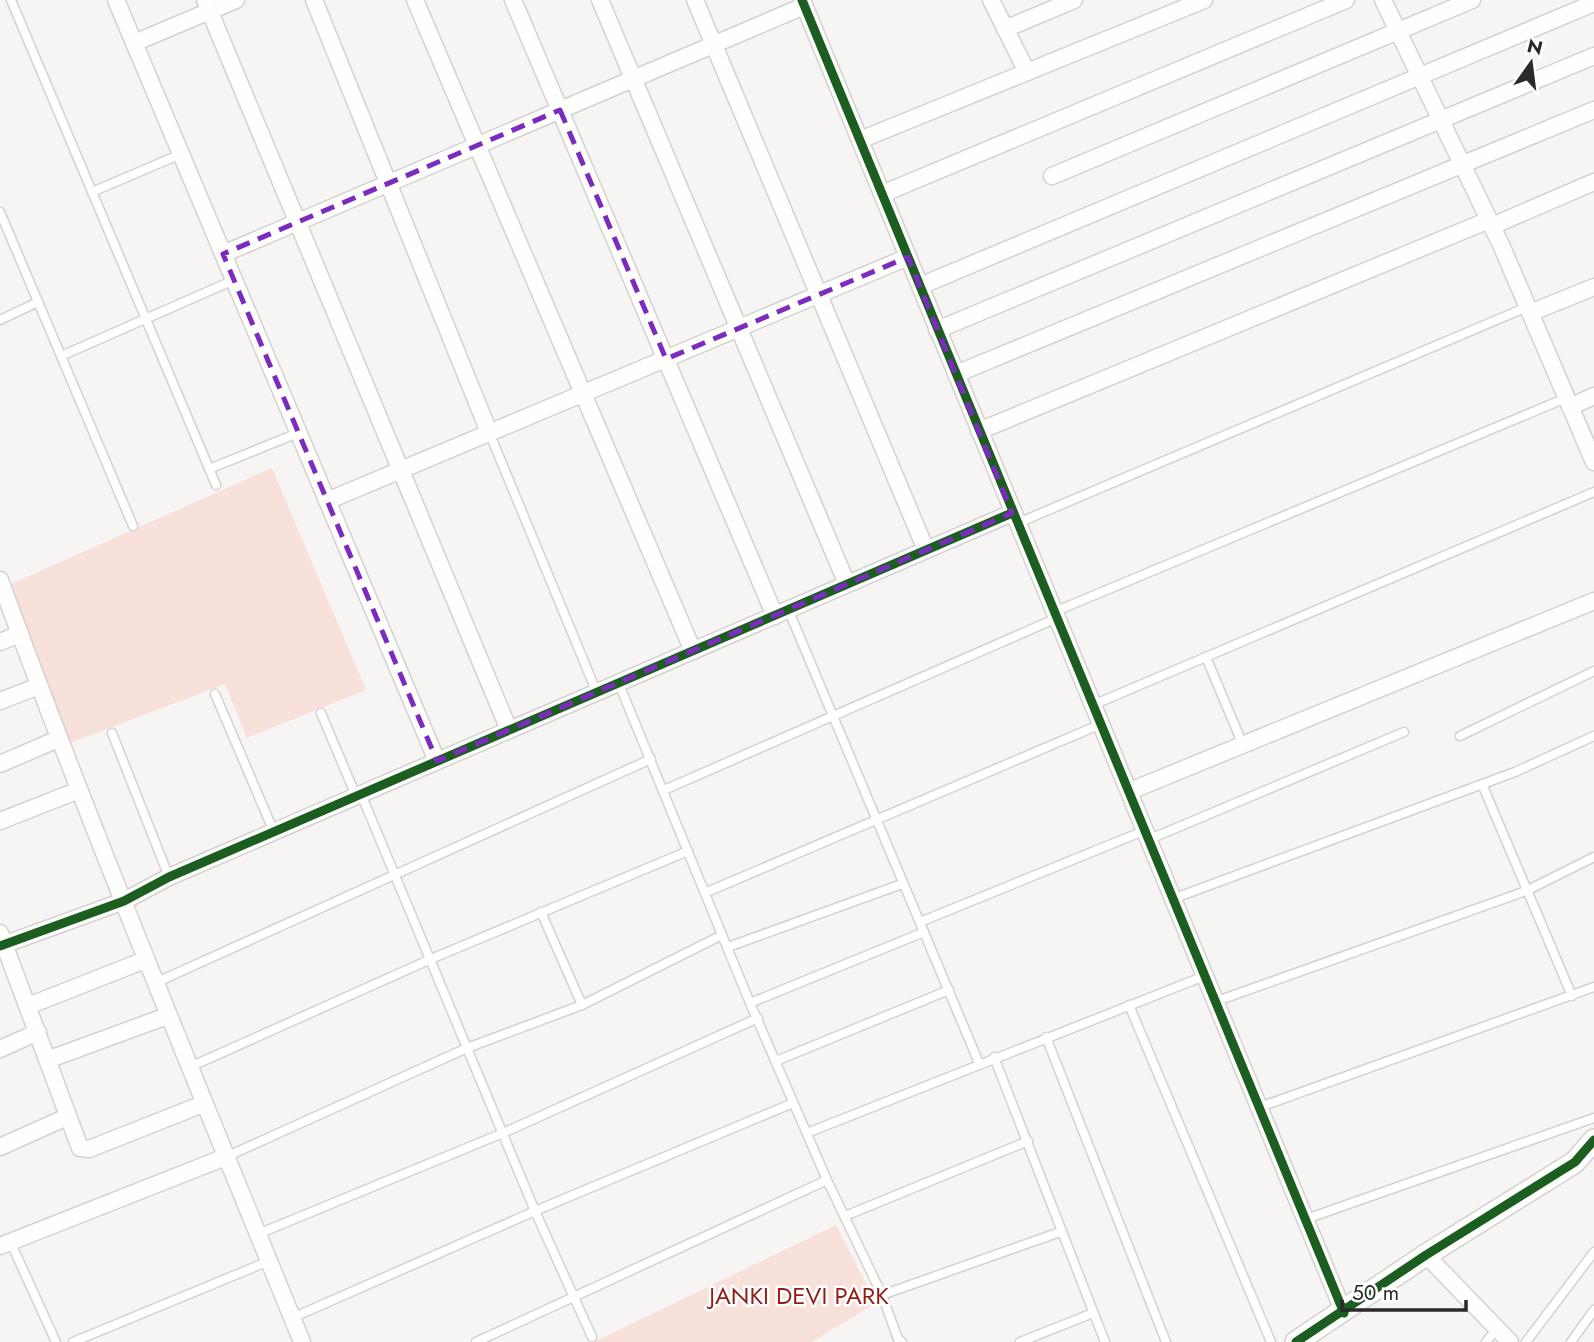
<svg xmlns="http://www.w3.org/2000/svg" width="1594" height="1342" font-family="Jost,sans-serif">
<style>
.green{fill:#f8e0db}
.lines{fill:none;stroke-linecap:round;stroke-linejoin:round}
.service-casing{stroke:#d3d2d0;stroke-width:11}
.minor-casing{stroke:#d3d2d0;stroke-width:19}
.tertiary-casing{stroke:#d3d2d0;stroke-width:24}
.service{stroke:#fefefd;stroke-width:8}
.minor{stroke:#fefefd;stroke-width:16}
.tertiary{stroke:#fefefd;stroke-width:21}
.cycleway-casing{stroke:#fff;stroke-width:13}
.cycleway{stroke:#1b5e20;stroke-width:9}
.marked{fill:none;stroke:#7b2cbf;stroke-width:5;stroke-dasharray:14 9;stroke-linejoin:round}
.labels{text-anchor:middle;dominant-baseline:central;stroke-width:5;stroke-linejoin:round;paint-order:stroke}
.park-label{font-size:24px;fill:#8f1e16;stroke:#fff}
</style>
<rect width="100%" height="100%" fill="#f7f5f3"/>
<g class="green">
<polygon points="272,468 366,690 247,738 225,684 62,746 2,588"/>
<polygon points="836,1225 876,1303 812,1342 594,1342"/>
</g>
<g class="lines">
<defs>
<g id="service">
<polyline points="11,0 216,485"/>
<polyline points="92,192 181,154"/>
<polyline points="0,212 133,526"/>
<polyline points="0,320 38,302"/>
<polyline points="61,356 234,280"/>
<polyline points="489,432 597,693"/>
<polyline points="209,469 298,433"/>
<polyline points="1018,523 1527,307"/>
<polyline points="788,609 979,1063"/>
<polyline points="1054,612 1566,398"/>
<polyline points="1206,657 1243,745"/>
<polyline points="619,684 750,1003 827,1180 882,1295 898,1339 902,1342"/>
<polyline points="215,694 274,832"/>
<polyline points="1093,705 1594,492"/>
<polyline points="321,713 356,796"/>
<polyline points="112,733 169,877"/>
<polyline points="1460,736 1594,671"/>
<polyline points="1482,784 1572,996"/>
<polyline points="664,790 1057,618"/>
<polyline points="361,794 535,1211 592,1337"/>
<polyline points="1150,839 1404,732"/>
<polyline points="707,892 1101,724"/>
<polyline points="1175,898 1515,772 1594,736"/>
<polyline points="541,912 582,1005"/>
<polyline points="920,922 1146,830"/>
<polyline points="728,947 902,884"/>
<polyline points="155,983 651,759"/>
<polyline points="1217,1001 1526,891 1594,857"/>
<polyline points="750,1003 924,932"/>
<polyline points="1129,1005 1271,1342"/>
<polyline points="1046,1037 1166,1342"/>
<polyline points="994,1057 1105,1342"/>
<polyline points="776,1061 949,990"/>
<polyline points="190,1067 431,959 688,851"/>
<polyline points="1260,1107 1594,987"/>
<polyline points="807,1133 1207,975"/>
<polyline points="228,1156 467,1048 582,1005 722,935"/>
<polyline points="845,1216 1028,1141"/>
<polyline points="1306,1219 1594,1118"/>
<polyline points="258,1234 503,1133 758,1018"/>
<polyline points="10,1241 56,1342"/>
<polyline points="882,1295 1060,1232"/>
<polyline points="292,1318 535,1211 793,1103"/>
<polyline points="73,1342 269,1261"/>
<polyline points="476,1342 827,1180"/>
<polyline points="1020,1342 1093,1313"/>
<polyline points="1486,1342 1496,1330"/>
<polyline points="1526,1342 1594,1252"/>
<polyline points="1571,1342 1594,1310"/>
</g>
<g id="minor">
<polyline points="116,0 437,761"/>
<polyline points="205,0 509,730"/>
<polyline points="314,0 489,432"/>
<polyline points="415,0 693,651"/>
<polyline points="513,0 775,616"/>
<polyline points="600,0 847,584"/>
<polyline points="695,0 926,550"/>
<polyline points="802,0 1344,1313"/>
<polyline points="991,0 1027,72"/>
<polyline points="1383,0 1502,247 1594,462"/>
<polyline points="1005,29 1074,0"/>
<polyline points="134,43 236,0"/>
<polyline points="860,140 1204,0"/>
<polyline points="1052,176 1472,0"/>
<polyline points="882,194 1346,0"/>
<polyline points="1492,226 1594,182"/>
<polyline points="223,254 804,6"/>
<polyline points="920,286 1594,3"/>
<polyline points="1530,313 1594,287"/>
<polyline points="937,330 1594,56"/>
<polyline points="956,374 1594,110"/>
<polyline points="1570,407 1594,396"/>
<polyline points="979,431 1489,220"/>
<polyline points="327,501 908,257"/>
<path d="M 0,580 C 94,837 199,1089 302,1342"/>
<polyline points="0,642 20,634"/>
<polyline points="0,701 39,686"/>
<polyline points="0,764 58,739"/>
<polyline points="1130,791 1594,601"/>
<polyline points="0,821 79,790"/>
<polyline points="0,933 80,1148 89,1149 203,1104"/>
<polyline points="0,946 124,901 169,877 1012,513"/>
<polyline points="28,1006 145,960"/>
<polyline points="0,1049 38,1032"/>
<polyline points="47,1060 167,1016"/>
<polyline points="0,1147 67,1117"/>
<polyline points="0,1246 228,1156"/>
<polyline points="1426,1255 1510,1342"/>
</g>
<polyline id="tertiary" points="1296,1342 1426,1255 1575,1162 1594,1140"/>
</defs>
<use href="#service" class="service-casing"/>
<use href="#minor" class="minor-casing"/>
<use href="#tertiary" class="tertiary-casing"/>
<use href="#service" class="service"/>
<use href="#minor" class="minor"/>
<use href="#tertiary" class="tertiary"/>
<defs>
<g id="cycleway">
<polyline points="802,0 1344,1313"/>
<polyline points="0,946 124,901 169,877 1012,513"/>
<polyline points="1296,1342 1426,1255 1575,1162 1594,1140"/>
</g>
</defs>
<use href="#cycleway" class="cycleway-casing"/>
<use href="#cycleway" class="cycleway"/>
</g>
<path class="marked" d="M 560,110 L 666,359 L 908,257 L 1012,513 L 437,761 L 223,254 Z"/>
<g class="labels">
<g class="park-label">
<text x="799" y="1295">JANKI DEVI PARK</text>
</g>
</g>
<g transform="translate(1531 63) rotate(14)" stroke="#ffffff" stroke-width="5" paint-order="stroke">
<path d="M0-5L12 26L0 18L-12 26Z" fill="#2b2a29"/>
<text y="-10" font-size="19" font-weight="bold" text-anchor="middle" fill="#2b2a29">N</text>
</g>
<path d="M1342 1300v10h124v-10" fill="none" stroke="#2b2a29" stroke-width="3.5"/>
<text x="1352" y="1300" font-size="21" fill="#2b2a29" stroke="#ffffff" stroke-width="5" paint-order="stroke">50 m</text>
</svg>
